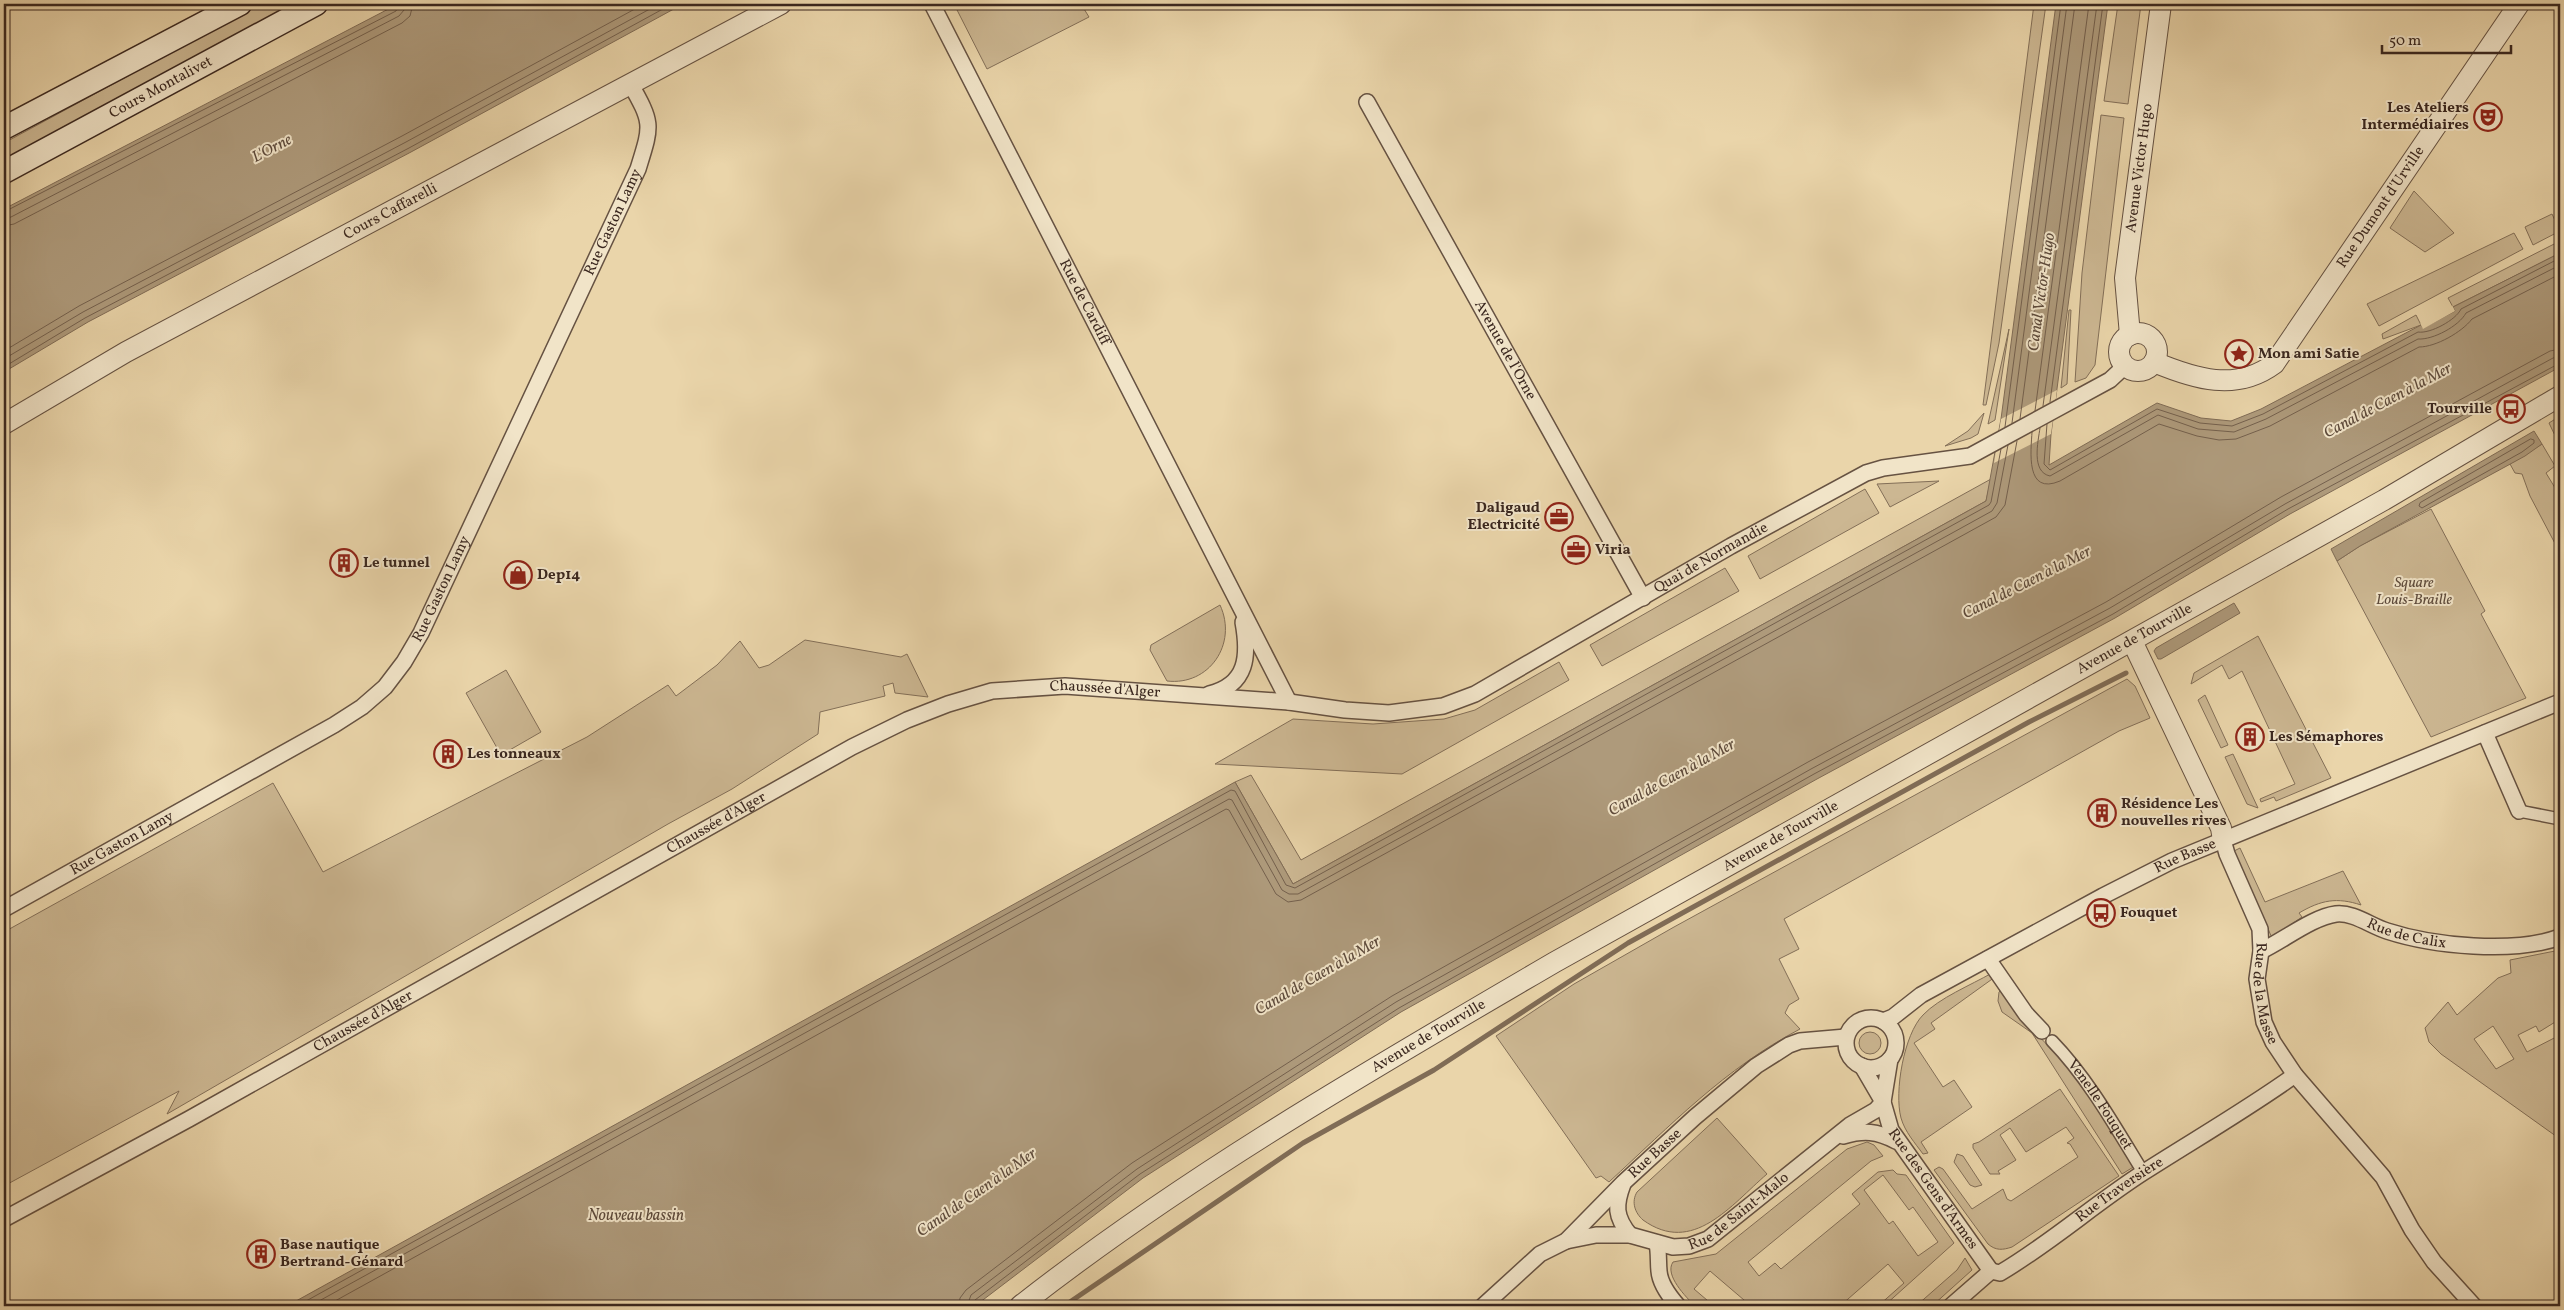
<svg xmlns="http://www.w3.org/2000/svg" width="2564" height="1310" font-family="Vollkorn,serif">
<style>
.green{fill:#ccb792;stroke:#836f58;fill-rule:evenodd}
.water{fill:#ae9a7b;stroke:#806c56}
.pier{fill:#ead5aa}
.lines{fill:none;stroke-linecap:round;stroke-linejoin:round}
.shore{stroke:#74604d;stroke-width:1}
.stream{stroke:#806c56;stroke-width:5}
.pedestrian-casing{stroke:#665242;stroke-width:14}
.minor-casing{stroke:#665242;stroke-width:18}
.tertiary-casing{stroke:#665242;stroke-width:22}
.secondary-casing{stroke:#3a271f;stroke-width:25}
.pedestrian{stroke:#f1e4c8;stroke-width:11}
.minor{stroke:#f1e4c8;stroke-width:15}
.tertiary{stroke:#f1e4c8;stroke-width:20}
.secondary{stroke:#f1e4c8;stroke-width:22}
.labels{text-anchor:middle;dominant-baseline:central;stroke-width:4;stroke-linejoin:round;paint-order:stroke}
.street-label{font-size:15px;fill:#3a271f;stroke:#f1e4c8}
.poi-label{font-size:15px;font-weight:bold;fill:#3a271f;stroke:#f1e4c8;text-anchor:start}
.park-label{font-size:15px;font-style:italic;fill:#5e4b3c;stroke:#f1e4c8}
.water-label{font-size:16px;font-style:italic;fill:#5d4a3b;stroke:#f1e4c8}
</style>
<rect width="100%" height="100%" fill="#ead5aa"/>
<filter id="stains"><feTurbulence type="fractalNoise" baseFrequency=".004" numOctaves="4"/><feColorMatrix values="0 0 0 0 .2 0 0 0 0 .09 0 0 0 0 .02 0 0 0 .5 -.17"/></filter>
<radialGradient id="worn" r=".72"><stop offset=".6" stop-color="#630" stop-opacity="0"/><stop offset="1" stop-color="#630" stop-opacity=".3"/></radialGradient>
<g class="green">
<polygon points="261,4 297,4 4,163 4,143"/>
<polygon points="954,4 1081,4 1089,17 987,69"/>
<polygon points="2034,4 2046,4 1999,343 1986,405 1983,405"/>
<polygon points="2118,4 2141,4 2128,104 2104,101"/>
<polygon points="2101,115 2124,118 2095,365 2086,378 2075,382 2082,273"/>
<polygon points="2414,191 2454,233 2425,252 2390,228"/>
<polygon points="2552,214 2560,231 2533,245 2525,227"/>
<polygon points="2514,233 2523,249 2379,326 2367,304"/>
<polygon points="2560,241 2560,253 2453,307 2448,298"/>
<polygon points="2069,310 2071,310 2067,384 2061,388"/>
<polygon points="2416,315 2421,325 2383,339 2382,334"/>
<polygon points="2009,329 1995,420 1988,424"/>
<polygon points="1984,413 1978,434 1971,438 1945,446 1968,431"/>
<polygon points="2560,416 2560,446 2549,423"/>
<polygon points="2542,444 2555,466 2546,473 2560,496 2560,553 2530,496 2522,474 2515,473 2510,464"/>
<polygon points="1991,479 1986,501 1293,884 1235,782 1251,775 1301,860"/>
<polygon points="1939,481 1890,507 1877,484"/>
<polygon points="1865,489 1879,513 1760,579 1748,556"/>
<polygon points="2431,509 2485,611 2481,614 2526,698 2431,737 2337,561 2360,546"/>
<polygon points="1725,568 1739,591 1602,666 1590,645"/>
<path d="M 1220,605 C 1238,644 1209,686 1167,681 L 1150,650 L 1151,645 Z"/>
<polygon points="2258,636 2331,778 2276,801 2274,797 2261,802 2260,799 2295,784 2242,671 2229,679 2222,665 2191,684 2194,673"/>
<polygon points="805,640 901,657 907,654 928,697 895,693 893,683 883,686 885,696 820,712 818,734 732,789 668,824 167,1114 179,1091 4,1186 4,932 273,783 323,872 587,737 668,685 676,696 717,665 740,641 759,668 769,665"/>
<polygon points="1559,662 1569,680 1402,774 1215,764 1293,719 1373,724 1444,719 1475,710"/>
<polygon points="506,670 541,732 501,755 466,693"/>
<path d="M 2127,679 L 2135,686 L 2150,718 L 2119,731 L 1784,919 L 1799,949 L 1779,959 L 1799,999 L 1789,1005 L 1785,1013 L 1800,1029 C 1724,1069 1671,1125 1609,1182 L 1601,1176 L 1596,1178 L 1496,1036 L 1574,984 L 1674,927 Z"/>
<polygon points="2205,695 2228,745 2221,748 2198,700"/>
<polygon points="2233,754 2258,808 2247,804 2225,757"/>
<path d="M 2240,848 L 2265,902 L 2343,871 L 2361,905 C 2337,897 2321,900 2299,913 L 2302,917 L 2272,938 L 2234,851 Z"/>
<path d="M 2555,951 L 2560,960 L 2560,1019 L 2539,1032 L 2536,1026 L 2518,1035 L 2527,1052 L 2560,1035 L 2560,1139 L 2441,1054 L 2429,1042 L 2425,1028 L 2448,1002 L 2457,1015 L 2498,978 L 2511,973 L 2510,960 ZM 2493,1026 L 2514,1059 L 2496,1069 L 2474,1039 Z"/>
<path d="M 1992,973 L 1995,977 L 1931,1023 L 1935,1029 L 1914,1043 L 1943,1087 L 1954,1080 L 1972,1107 L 1921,1142 L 1928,1153 L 1923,1154 C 1915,1143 1905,1132 1901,1118 C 1894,1092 1904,1034 1923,1015 C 1939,998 1971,985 1992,973 Z"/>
<polygon points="2002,989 2027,1024 2060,1058 2085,1090 2135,1166 2122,1174 2032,1033 2002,1012 1998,1001 1999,992"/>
<circle cx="1870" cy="1043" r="11"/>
<path d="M 2060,1089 L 2119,1176 L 2012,1247 C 2003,1250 1996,1251 1988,1244 L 1934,1170 L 1939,1167 L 1943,1169 L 1972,1209 L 2003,1189 L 2007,1199 L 2011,1201 L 2078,1157 L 2070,1144 L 2067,1143 L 2074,1138 L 2066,1127 L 2026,1152 L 2010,1128 L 2000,1135 L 2016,1160 L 1998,1171 L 2000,1174 L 1990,1174 L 1973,1148 L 1973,1144 L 1979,1142 Z"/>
<path d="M 1717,1118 L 1767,1174 C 1731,1205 1693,1256 1643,1220 C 1635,1213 1631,1202 1637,1192 Z"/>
<path d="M 1867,1142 L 1874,1145 L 1883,1156 L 1871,1161 L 1748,1262 L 1759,1276 L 1775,1263 L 1781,1269 L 1860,1204 L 1852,1194 L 1878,1172 L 1893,1170 L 1897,1174 L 1906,1175 L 1954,1243 L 1884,1306 L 1878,1306 L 1904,1283 L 1888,1264 L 1840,1306 L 1751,1306 L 1710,1271 L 1694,1289 L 1714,1306 L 1695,1306 C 1686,1297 1664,1275 1673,1262 L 1716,1254 L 1847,1149 ZM 1883,1175 L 1909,1210 L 1913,1207 L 1938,1242 L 1918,1256 L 1893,1221 L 1889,1224 L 1864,1190 Z"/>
<polygon points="1957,1154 1963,1156 1982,1185 1975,1187 1970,1185 1954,1162"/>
<polygon points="1965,1258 1972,1270 1932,1306 1916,1306 1957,1270"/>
</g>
<g class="water">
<polygon points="398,4 683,4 411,152 88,322 4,372 4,209"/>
<polygon points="2056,4 2108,4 2051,434 2049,465 2157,403 2201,418 2231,421 2261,409 2421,325 2423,328 2455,311 2453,307 2560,253 2560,367 2290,514 2115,618 1817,779 1401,1012 1143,1178 975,1306 287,1306 1235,782 1293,884 1986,501 2001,419"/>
<polygon points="2534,431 2542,444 2525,456 2360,546 2337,561 2331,549"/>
<polygon points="2234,603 2240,613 2161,659 2158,659 2154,651 2156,648"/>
</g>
<g class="pier">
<polygon points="2452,305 2455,311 2423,329 2420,323 2424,325 2452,310"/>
<polygon points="2057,390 2051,434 1994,463 2001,419"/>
</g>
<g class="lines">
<g class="shore">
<polyline points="4,212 396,11 399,4"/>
<polyline points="4,219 11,217 399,16 404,10 405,4"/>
<polyline points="4,226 14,224 402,23 410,16 413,4"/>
<polyline points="4,351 79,306 402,136 644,4"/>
<polyline points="4,359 83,312 406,142 659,4"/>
<polyline points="4,367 85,318 409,148 672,4"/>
<polyline points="2050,402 2103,4"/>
<polyline points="2043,406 2097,4"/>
<polyline points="2035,411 2089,4"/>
<polyline points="2020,419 2075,4"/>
<polyline points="2012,423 2067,4"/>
<path d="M 2047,424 L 2044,464 L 2050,470 L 2157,409 L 2200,423 L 2232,426 L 2263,414 L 2418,332 C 2430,334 2456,320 2461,309 L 2560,258"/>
<polyline points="2005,427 2061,4"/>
<path d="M 2040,428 C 2038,442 2031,472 2050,476 L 2158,415 L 2198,429 L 2234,432 L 2266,419 L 2418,339 C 2433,340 2459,326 2466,313 L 2560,265"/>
<path d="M 2032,432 C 2031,451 2025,496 2060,481 L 2159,424 L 2197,436 L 2219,440 L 2236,439 L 2270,426 L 2419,347 C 2436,347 2462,332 2472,319 L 2560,274"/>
<polygon points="2531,439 2534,440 2534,443 2522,452 2429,504 2422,508 2419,506 2420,503"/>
<polyline points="297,1306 1231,790 1235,791 1286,885 1295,888 1989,505 1991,502 2001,449"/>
<polyline points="310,1306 1229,799 1232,800 1282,890 1289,894 1298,894 1992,511 1997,503 2008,445"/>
<polyline points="326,1306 1226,809 1229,810 1276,894 1288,902 1301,900 1996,517 2005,505 2017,441"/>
<polyline points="959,1306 960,1298 966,1290 1132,1163 1392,996 1808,762 2106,602 2281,497 2550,351 2560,349"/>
<polyline points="967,1306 971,1295 1137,1169 1396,1002 1811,769 2110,608 2285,504 2553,358 2560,356"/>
<polyline points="973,1306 975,1300 1140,1174 1399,1008 1814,774 2113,614 2288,509 2560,363"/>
</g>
<polyline class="stream" points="1064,1306 1303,1143 1434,1070 1628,943 2029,722 2126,673"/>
<defs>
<g id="pedestrian">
<polyline points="2519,811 2560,819"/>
<path id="s1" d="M 2052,1041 C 2088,1078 2116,1128 2143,1172"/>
</g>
<g id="minor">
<path id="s2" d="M 932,4 L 1289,702"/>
<path id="s3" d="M 1367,102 L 1643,598"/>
<path d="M 1209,694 C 1248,685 1249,655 1243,622"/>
<polyline points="2485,733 2519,811"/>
<path id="s4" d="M 2223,840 L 2227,854 L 2260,929 L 2261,951 L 2257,979 L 2264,1022 L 2273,1042 L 2295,1075 L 2383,1177 L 2412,1230 L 2434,1262 L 2474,1306"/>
<path id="s5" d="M 4,909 L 334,725 L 362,707 L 385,687 L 404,662 L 421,633 L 638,169 C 652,124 653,124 630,83"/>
<path id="s6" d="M 2261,951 C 2284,940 2313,917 2336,914 C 2353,912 2371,926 2387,931 C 2433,946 2514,954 2560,937"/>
<polyline points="1988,959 2026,1014 2042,1031"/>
<circle cx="1871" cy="1043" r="25"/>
<path id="s7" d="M 1883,1021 L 1893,1017 L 1921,995 L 2103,896 L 2172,861 L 2560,702"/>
<path id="s8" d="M 1890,1059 L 1883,1102 L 1891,1130 L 1991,1271"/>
<polyline points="1862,1066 1883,1102"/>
<path d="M 1843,1136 C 1864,1130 1877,1131 1896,1141"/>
<path d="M 1623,1184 C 1615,1205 1615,1217 1630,1235"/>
<path id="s9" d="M 4,1219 L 189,1119 L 852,747 L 907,720 L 948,704 L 992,691 L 1065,686 L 1289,702 L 1345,710 L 1389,713 L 1443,706 L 1475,694 L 1731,546 L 1866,473 L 1883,468 L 1970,456 L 2110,380 L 2125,366"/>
<path id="s10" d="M 1566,1241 L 1596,1235 L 1630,1235 L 1673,1247 L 1689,1246 L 1708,1239 L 1850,1125 L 1876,1110 L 1883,1102"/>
<path d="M 1657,1243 C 1659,1253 1658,1261 1659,1271 C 1660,1284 1670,1297 1678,1306"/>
<path id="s11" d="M 1991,1271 L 2000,1273 C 2051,1243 2094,1204 2144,1172 C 2194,1140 2246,1110 2295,1075"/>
<path id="s12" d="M 1483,1306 L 1540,1254 L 1566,1241 L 1623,1183 L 1695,1117 L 1756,1066 L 1789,1045 L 1800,1041 L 1846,1037"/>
<polyline points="1951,1306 1991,1271"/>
</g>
<g id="tertiary">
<circle cx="2138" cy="352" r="19"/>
<path id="s13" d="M 2130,335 L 2125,278 L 2161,4"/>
<path id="s14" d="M 2154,362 C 2195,379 2236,392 2274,364 L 2519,4"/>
<path id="s15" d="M 4,424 L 126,352 L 781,4"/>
<polyline points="2132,641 2221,828 2223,840"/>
<path id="s16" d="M 1020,1306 C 1187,1175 1372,1069 1555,962 L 2384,500 L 2560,396"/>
</g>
<g id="secondary">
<polyline points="4,128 240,4"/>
<path id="s17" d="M 4,172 L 316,4"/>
</g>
</defs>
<use href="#pedestrian" class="pedestrian-casing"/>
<use href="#minor" class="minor-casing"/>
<use href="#tertiary" class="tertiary-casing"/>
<use href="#secondary" class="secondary-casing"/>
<use href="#pedestrian" class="pedestrian"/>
<use href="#minor" class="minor"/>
<use href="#tertiary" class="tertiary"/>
<use href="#secondary" class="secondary"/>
</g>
<defs>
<symbol id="theatre-ring" viewBox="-11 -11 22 22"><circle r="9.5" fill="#f1e4c8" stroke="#8f2418" stroke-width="1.5"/><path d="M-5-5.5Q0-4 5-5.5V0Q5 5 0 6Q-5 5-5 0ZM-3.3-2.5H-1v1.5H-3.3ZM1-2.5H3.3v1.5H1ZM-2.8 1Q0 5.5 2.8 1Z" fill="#8f2418"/></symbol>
<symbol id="sight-ring" viewBox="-11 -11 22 22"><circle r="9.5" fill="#f1e4c8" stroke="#8f2418" stroke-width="1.5"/><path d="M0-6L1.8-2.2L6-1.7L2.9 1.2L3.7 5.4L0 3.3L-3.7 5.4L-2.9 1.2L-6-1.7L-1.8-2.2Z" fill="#8f2418"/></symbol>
<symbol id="bus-ring" viewBox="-11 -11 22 22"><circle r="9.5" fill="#f1e4c8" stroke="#8f2418" stroke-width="1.5"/><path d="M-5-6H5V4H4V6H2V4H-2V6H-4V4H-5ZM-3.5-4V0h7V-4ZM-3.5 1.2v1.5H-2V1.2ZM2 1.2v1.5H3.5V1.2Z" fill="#8f2418"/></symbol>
<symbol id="office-ring" viewBox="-11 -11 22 22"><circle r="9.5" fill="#f1e4c8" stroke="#8f2418" stroke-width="1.5"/><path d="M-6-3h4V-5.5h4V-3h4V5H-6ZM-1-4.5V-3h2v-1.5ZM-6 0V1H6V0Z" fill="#8f2418"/></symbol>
<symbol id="building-ring" viewBox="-11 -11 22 22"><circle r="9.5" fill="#f1e4c8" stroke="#8f2418" stroke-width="1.5"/><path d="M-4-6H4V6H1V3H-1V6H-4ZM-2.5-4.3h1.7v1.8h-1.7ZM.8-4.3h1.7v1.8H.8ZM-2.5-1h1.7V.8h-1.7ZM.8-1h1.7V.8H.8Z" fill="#8f2418"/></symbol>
<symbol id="shop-ring" viewBox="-11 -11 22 22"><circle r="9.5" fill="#f1e4c8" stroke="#8f2418" stroke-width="1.5"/><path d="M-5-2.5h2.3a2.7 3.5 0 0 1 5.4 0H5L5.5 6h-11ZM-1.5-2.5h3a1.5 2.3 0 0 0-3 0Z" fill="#8f2418"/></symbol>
</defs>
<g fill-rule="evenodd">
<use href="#theatre-ring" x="2472" y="101" width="32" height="32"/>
<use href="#sight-ring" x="2223" y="338" width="32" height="32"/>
<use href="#bus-ring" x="2495" y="393" width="32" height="32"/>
<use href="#office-ring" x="1543" y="501" width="32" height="32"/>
<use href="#office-ring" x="1560" y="534" width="32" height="32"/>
<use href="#building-ring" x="328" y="547" width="32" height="32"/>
<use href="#shop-ring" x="502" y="559" width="32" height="32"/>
<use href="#building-ring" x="2234" y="721" width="32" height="32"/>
<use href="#building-ring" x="432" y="738" width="32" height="32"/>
<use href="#building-ring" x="2086" y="797" width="32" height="32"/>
<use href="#bus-ring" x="2085" y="897" width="32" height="32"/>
<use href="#building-ring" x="245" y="1238" width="32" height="32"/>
</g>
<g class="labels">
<g class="street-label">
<text stroke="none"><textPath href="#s17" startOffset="178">Cours Montalivet</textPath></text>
<text stroke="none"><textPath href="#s13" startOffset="168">Avenue Victor Hugo</textPath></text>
<text stroke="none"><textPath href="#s14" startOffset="316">Rue Dumont d'Urville</textPath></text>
<text stroke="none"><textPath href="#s15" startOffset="441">Cours Caffarelli</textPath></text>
<text stroke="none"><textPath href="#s5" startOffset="960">Rue Gaston Lamy</textPath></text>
<text stroke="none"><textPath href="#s2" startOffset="335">Rue de Cardiff</textPath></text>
<text stroke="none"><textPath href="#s3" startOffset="284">Avenue de l'Orne</textPath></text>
<text stroke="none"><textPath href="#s9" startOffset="1881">Quai de Normandie</textPath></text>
<text stroke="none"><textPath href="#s5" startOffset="555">Rue Gaston Lamy</textPath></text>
<text stroke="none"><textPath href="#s16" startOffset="1300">Avenue de Tourville</textPath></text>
<text stroke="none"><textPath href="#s9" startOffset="1235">Chaussée d'Alger</textPath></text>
<text stroke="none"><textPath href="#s9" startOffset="815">Chaussée d'Alger</textPath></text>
<text stroke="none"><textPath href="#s16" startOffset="895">Avenue de Tourville</textPath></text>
<text stroke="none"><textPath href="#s5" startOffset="135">Rue Gaston Lamy</textPath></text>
<text stroke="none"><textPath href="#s7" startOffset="345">Rue Basse</textPath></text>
<text stroke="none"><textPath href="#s6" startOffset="158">Rue de Calix</textPath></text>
<text stroke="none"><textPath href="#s4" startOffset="162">Rue de la Masse</textPath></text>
<text stroke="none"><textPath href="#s9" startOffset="410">Chaussée d'Alger</textPath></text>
<text stroke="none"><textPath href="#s16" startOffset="490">Avenue de Tourville</textPath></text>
<text stroke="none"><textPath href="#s1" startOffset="80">Venelle Fouquet</textPath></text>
<text stroke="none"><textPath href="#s12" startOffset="231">Rue Basse</textPath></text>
<text stroke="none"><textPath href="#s8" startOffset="145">Rue des Gens d'Armes</textPath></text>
<text stroke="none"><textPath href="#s11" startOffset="155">Rue Traversière</textPath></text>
<text stroke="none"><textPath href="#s10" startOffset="186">Rue de Saint-Malo</textPath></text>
</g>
<g class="poi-label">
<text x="2469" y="108" text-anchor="end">Les Ateliers<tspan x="2469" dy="17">Intermédiaires</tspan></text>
<text x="2258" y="354">Mon ami Satie</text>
<text x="2492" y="409" text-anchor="end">Tourville</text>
<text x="1540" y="508" text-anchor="end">Daligaud<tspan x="1540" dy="17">Electricité</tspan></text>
<text x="1595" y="550">Viria</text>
<text x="363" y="563">Le tunnel</text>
<text x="537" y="575">Dep14</text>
<text x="2269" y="737">Les Sémaphores</text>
<text x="467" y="754">Les tonneaux</text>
<text x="2121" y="804">Résidence Les<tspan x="2121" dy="17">nouvelles rives</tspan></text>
<text x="2120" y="913">Fouquet</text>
<text x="280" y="1245">Base nautique<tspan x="280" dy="17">Bertrand-Génard</tspan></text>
</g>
<g class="park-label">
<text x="2414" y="583">Square<tspan x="2414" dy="17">Louis-Braille</tspan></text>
</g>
<g class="water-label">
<text transform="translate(272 149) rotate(-28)">L'Orne</text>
<text transform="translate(2042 292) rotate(-82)">Canal Victor-Hugo</text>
<text transform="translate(2388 401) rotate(-28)">Canal de Caen à la Mer</text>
<text transform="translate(2027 583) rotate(-27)">Canal de Caen à la Mer</text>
<text transform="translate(1672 778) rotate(-29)">Canal de Caen à la Mer</text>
<text transform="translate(1318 976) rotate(-30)">Canal de Caen à la Mer</text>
<text transform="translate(977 1193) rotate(-35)">Canal de Caen à la Mer</text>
<text x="636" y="1216">Nouveau bassin</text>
</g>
</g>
<rect width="2564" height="1310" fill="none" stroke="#ead5aa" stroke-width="20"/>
<rect x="5" y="5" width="2554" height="1300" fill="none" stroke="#3a271f" stroke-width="2.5"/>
<rect x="10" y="10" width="2544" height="1290" fill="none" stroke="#3a271f"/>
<path d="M2382 45v8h129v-8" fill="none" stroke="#3a271f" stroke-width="2.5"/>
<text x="2389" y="45" font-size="15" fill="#3a271f" stroke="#f1e4c8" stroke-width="4" paint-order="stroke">50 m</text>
<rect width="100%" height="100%" filter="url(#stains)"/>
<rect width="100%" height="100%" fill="url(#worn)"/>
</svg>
